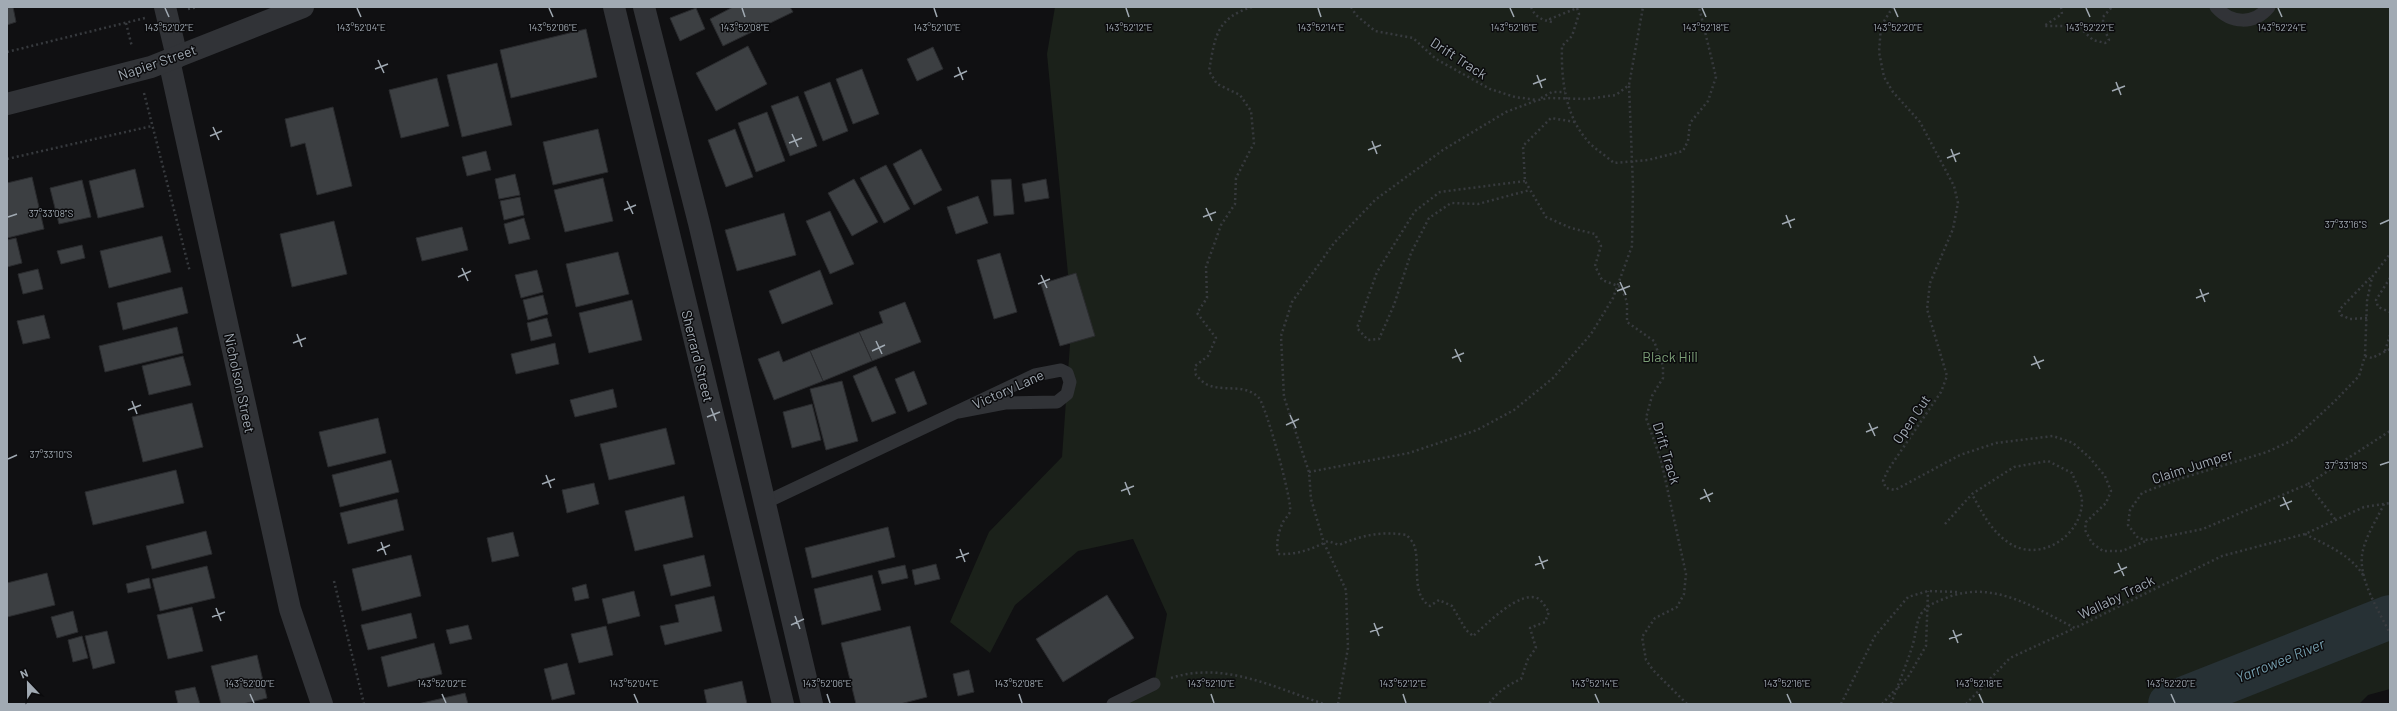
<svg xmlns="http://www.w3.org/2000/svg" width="2397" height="711" font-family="Barlow,sans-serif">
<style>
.green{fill:#1b211a}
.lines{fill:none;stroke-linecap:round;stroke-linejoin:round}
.river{stroke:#273135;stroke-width:44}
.building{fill:#3c3f42;stroke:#2a2b2e}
.path{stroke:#373a3e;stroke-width:2.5;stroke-dasharray:2 3;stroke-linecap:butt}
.lane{stroke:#313337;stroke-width:13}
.street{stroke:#313337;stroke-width:22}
.ticks{fill:none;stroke:#a1aab3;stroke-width:1.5}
.labels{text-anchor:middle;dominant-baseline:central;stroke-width:3;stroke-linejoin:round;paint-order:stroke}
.street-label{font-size:14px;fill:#a1aab3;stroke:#0b0b0d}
.park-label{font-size:14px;fill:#7c9f77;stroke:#0b0b0d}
.water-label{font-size:15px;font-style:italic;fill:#769faf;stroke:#0b0b0d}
.ticks-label{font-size:10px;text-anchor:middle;fill:#a1aab3;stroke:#0b0b0d;stroke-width:3;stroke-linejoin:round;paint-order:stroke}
</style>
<rect width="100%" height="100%" fill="#101012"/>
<polygon class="green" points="1055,7 2390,7 2390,689 2368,695 2359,704 1126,704 1154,684 1167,614 1133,539 1078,551 1015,605 990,653 950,622 989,532 1062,457 1072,316 1047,54"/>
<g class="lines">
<polyline class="river" points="2170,704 2390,617"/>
</g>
<g class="building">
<polygon points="7,7 13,7 16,22 7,25"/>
<polygon points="733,7 790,7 793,12 723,46 710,19"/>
<polygon points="696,8 705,29 680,41 670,18"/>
<polygon points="586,29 597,77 511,98 500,50"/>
<polygon points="748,46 767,84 716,111 696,73"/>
<polygon points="933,47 943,69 917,81 907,59"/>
<polygon points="497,63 512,125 462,137 447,75"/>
<polygon points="862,69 879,114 853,124 836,79"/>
<polygon points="437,78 449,126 401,138 389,90"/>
<polygon points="830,82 848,131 823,141 804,92"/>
<polygon points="798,96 817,146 790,156 771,106"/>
<polygon points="333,107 352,186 317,195 305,143 291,147 285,119"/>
<polygon points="767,112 785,161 756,172 738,123"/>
<polygon points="598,129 608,172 553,185 543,142"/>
<polygon points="735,129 753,177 726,187 708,140"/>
<polygon points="921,149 942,190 914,205 893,164"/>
<polygon points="486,151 491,170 467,176 462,157"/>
<polygon points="886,165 910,209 884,223 860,178"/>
<polygon points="135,169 144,207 98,218 89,181"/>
<polygon points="515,174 520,195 499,199 495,179"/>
<polygon points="32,177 44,229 7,238 7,183"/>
<polygon points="603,178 613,221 565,232 554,190"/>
<polygon points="854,179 878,222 852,236 828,193"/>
<polygon points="1011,179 1014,214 994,216 991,180"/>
<polygon points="1046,179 1049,198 1025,202 1022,184"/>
<polygon points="82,180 91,217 59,224 50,188"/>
<polygon points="978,196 988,223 956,234 947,207"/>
<polygon points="520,197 524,215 504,220 500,201"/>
<polygon points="830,211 854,264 830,274 806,221"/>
<polygon points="784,213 796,255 737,271 725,230"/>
<polygon points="524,218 530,239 509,244 504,224"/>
<polygon points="334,221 347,274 292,287 280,234"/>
<polygon points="462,227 468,250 422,261 416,238"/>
<polygon points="162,236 171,272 109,288 100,251"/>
<polygon points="16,238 22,263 7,267 7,240"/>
<polygon points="82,245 85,258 61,264 57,251"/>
<polygon points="618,252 629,294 576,307 566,264"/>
<polygon points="1000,253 1017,312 994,319 977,260"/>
<polygon points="38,269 43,289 23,294 18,274"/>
<polygon points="537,270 543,292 521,298 515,275"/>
<polygon points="820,270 833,304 782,324 769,291"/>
<polygon points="1076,273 1095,336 1060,346 1041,284"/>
<polygon points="182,287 188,313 123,330 117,303"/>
<polygon points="543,295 548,314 528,320 523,300"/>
<polygon points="632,300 642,340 589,353 579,313"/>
<polygon points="905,302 921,342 872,361 859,332 883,323 879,312"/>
<polygon points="44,315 50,338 23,344 17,321"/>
<polygon points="547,318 552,336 531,341 527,323"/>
<polygon points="177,327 183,353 105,372 99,346"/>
<polygon points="859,332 872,361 823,381 810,351"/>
<polygon points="555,343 559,364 516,374 511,354"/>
<polygon points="779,351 783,362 810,351 823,381 774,400 758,359"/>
<polygon points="183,356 191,385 149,395 142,366"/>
<polygon points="876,366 896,413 872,422 853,376"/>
<polygon points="914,371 927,404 908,412 895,379"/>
<polygon points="842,381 858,441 826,450 810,389"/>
<polygon points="613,389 617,407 575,417 570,400"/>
<polygon points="192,403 203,447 143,462 132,417"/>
<polygon points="812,404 821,440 792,448 783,412"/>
<polygon points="378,418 386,453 328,467 319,432"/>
<polygon points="666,428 675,464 609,480 600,444"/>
<polygon points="391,460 399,492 340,507 332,475"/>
<polygon points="176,470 184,503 93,525 85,492"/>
<polygon points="594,483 599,504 567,513 562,490"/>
<polygon points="684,496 693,537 635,551 625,511"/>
<polygon points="397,499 404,530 348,544 340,513"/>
<polygon points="888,527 895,557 812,578 805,548"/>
<polygon points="206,531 212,554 152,569 146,546"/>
<polygon points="513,532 519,556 492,562 487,538"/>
<polygon points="411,555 421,596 362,611 352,569"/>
<polygon points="704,555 711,586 671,596 663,565"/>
<polygon points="936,564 940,579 915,585 912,570"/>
<polygon points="905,565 908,578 882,584 878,571"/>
<polygon points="207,566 215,598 160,611 152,579"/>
<polygon points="47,573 55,605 7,617 7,583"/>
<polygon points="872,575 881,610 822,625 814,589"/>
<polygon points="149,578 151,588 128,593 126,584"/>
<polygon points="586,584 589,598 575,601 572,588"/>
<polygon points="634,591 640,616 608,624 602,599"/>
<polygon points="1107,595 1134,638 1063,682 1036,639"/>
<polygon points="714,596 722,631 665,645 660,626 679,622 675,605"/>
<polygon points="192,607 203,651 168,659 157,615"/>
<polygon points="73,611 78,632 57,638 51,617"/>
<polygon points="411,613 417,638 368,650 361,625"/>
<polygon points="468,625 472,639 450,644 446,630"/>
<polygon points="606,626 613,655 579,663 571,634"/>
<polygon points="910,626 927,697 900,704 856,704 841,643"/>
<polygon points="107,631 115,663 93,669 85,636"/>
<polygon points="82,636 88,658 73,662 68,640"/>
<polygon points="434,643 442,674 388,687 381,657"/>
<polygon points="257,655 267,698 243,704 221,704 211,666"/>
<polygon points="567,663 575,694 552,700 544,669"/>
<polygon points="969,670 974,692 958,696 953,674"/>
<polygon points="742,681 747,704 707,704 704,690"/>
<polygon points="195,687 200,704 178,704 175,691"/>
<polygon points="465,693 468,704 418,704"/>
</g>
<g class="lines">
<g class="path">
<path d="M 1252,7 C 1216,18 1215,37 1209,71 L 1217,84 L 1240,95 L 1251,111 L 1254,143 L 1236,178 L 1235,204 L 1221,225 L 1206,267 L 1207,298 L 1197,313 L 1216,338 L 1208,356 L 1195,366 L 1196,375 C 1199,378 1203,383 1208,385 C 1225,392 1245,383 1259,398 C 1266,406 1293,503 1290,512 C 1288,516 1285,519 1283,522 C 1278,533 1276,543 1278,554 C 1297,555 1312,549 1328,541 L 1339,545 C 1362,535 1382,531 1407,535 C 1409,538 1413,542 1414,545 C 1421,563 1410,594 1430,606 L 1439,600 L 1452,606 L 1466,630 L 1473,636 C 1485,626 1521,588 1539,599 C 1543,602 1546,608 1549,612 L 1545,622 L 1530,628 L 1536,648 L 1528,659 L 1521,679 C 1508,685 1497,692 1489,704"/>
<polyline points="1351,7 1356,15 1375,31 1413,38 1436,59 1490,89 1515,97 1537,100"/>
<path d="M 1531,7 C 1535,17 1542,20 1552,22 L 1550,19 L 1577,8 L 1579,14 L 1572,36 L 1562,46 C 1561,78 1565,114 1586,139 C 1593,148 1605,155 1614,163 L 1648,160 L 1683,151 L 1688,141 L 1690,123 L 1708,101 L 1716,77 L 1699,7"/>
<polyline points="1893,7 1881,26 1879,52 1884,77 1893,92 1920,122 1954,186 1958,203 1953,229 1930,283 1927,309 1947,376 1941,392 1888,470 1883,481 1886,488 1895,490 1960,455 1996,443 2053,436 2073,443 2089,457 2105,476 2111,491 2106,503 2086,522 2085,530 2092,543 2103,551 2122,551 2148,540"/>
<polyline points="2061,7 2062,14 2044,26 2078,26 2093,40 2105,43 2109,40 2103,26 2103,17 2112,7"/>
<polyline points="188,9 197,7"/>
<polyline points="126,23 132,47"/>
<polyline points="7,52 145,18"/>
<polyline points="144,93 190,272"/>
<polyline points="1541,98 1552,92 1565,92"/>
<polyline points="1575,122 1551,118 1523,146 1525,181 1546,217 1571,228 1595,234 1601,246 1595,266 1602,280 1621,287 1627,302 1627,322 1654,341 1663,366 1663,378 1652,396 1646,418 1661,460 1686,574 1684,594 1677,607 1655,618 1642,637 1646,660 1653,670 1687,704"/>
<polyline points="7,159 152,126"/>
<polyline points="1525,181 1440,192 1415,211 1377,272 1357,328 1368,340 1379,339 1394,305 1411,253 1429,218 1451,203 1478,204 1530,190"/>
<polyline points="2390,278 2376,300 2378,307 2390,312"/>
<polyline points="2367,318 2350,319 2341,315 2339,310 2371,277"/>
<polyline points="2385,351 2390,335"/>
<polyline points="2365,356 2372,358 2390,349"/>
<polyline points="1309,472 1409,453 1477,430 1514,410 1553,378 1591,334 1613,298 1632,246 1633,187 1629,85"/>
<polyline points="2308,484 2390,431"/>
<path d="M 2384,504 C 2377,519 2367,534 2363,550 C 2356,577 2379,610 2390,634"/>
<polyline points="2335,519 2308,484 2203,529 2148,540 2138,538 2128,525 2130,510 2142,493 2176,480 2267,452 2293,440 2335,401 2359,376 2365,356 2367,301 2372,277 2390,254"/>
<path d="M 1945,524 L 1972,494 L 2014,467 L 2048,461 L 2072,473 C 2075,481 2082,493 2082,502 C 2081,537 2039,563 2009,543 C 1991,531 1981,511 1972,494"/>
<path d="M 2305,534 C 2326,545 2350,554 2363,575"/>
<polyline points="334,581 364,704"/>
<path d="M 1171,678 C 1224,661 1273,687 1324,704"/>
<polyline points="1898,688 1908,677 1926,646 1928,591"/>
<polyline points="1338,704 1348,648 1346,590 1324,543 1311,499 1309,472 1284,397 1281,336 1292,302 1334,243 1375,200 1443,150 1506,112 1538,100 1550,98 1587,99 1616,95 1629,85 1643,7"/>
<polyline points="1841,704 1875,636 1908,597 1928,591 1958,592"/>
<polyline points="1882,704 1894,691"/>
<path d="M 1891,704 C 1898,684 1907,664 1913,644 C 1916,633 1916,623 1921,614 C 1927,605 1936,602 1946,598 C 1992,579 2035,608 2075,628 L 2222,556 L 2305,534 L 2364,507 L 2390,503"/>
<polyline points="1966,704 2010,658 2075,628"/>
</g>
<g class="lane">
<path d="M 2216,7 C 2231,24 2254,25 2269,7"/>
<polyline points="764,503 1035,375 1061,370 1067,373 1070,382 1067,394 1057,402 1005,403 958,412"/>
<polyline points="1113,704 1154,684"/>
</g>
<g class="street">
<polyline points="165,7 177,57"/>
<polyline points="614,7 783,704"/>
<polyline points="644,7 699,223 812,704"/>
<polyline points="169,60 290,609 322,704"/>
<polyline points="7,104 151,67 303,7"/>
</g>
</g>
<path class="ticks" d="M 165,8 L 169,17M 357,8 L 361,17M 549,8 L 553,17M 742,8 L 745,17M 934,8 L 937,17M 1126,8 L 1129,17M 1318,8 L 1321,17M 1510,8 L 1514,17M 1702,8 L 1706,17M 1894,8 L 1898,17M 2086,8 L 2090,17M 2278,8 L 2282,17M 378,60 L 384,73M 958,67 L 963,80M 375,69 L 388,64M 1537,75 L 1542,88M 954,77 L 967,71M 2116,82 L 2121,95M 1533,84 L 1546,79M 2112,91 L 2125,86M 213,127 L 219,140M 792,134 L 798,147M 210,136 L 222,131M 1372,141 L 1377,154M 789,143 L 802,138M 1951,149 L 1956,162M 1368,150 L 1381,145M 1947,158 L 1960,153M 627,201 L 633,214M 1206,208 L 1212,221M 624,210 L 636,205M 1786,215 L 1791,228M 8,217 L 17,214M 1203,217 L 1216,212M 1782,224 L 1795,219M 2380,224 L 2389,220M 462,268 L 468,281M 1041,275 L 1047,288M 458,277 L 471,271M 1620,282 L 1626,295M 1038,284 L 1050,279M 2200,289 L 2205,302M 1617,291 L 1630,286M 2196,298 L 2209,293M 297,334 L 302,347M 876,341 L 882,354M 293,343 L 306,338M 1455,349 L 1461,362M 872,351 L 885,345M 2034,356 L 2040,369M 1452,358 L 1464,353M 2031,365 L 2044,360M 132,401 L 137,414M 711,408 L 716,421M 128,410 L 141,405M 1290,415 L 1296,428M 707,417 L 720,412M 1869,423 L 1875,436M 1286,425 L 1299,419M 1866,432 L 1878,427M 8,459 L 17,455M 2380,465 L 2389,462M 546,475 L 551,488M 1125,482 L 1130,495M 542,484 L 555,479M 1704,489 L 1710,502M 1121,491 L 1134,486M 2283,497 L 2289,510M 1700,499 L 1713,493M 2280,506 L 2292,501M 381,542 L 386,555M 960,549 L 965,562M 377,551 L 390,545M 1539,556 L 1544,569M 956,558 L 969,553M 2118,563 L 2124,576M 1535,565 L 1548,560M 2114,573 L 2127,567M 216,608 L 221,621M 795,616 L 800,629M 212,617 L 225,612M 1374,623 L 1379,636M 791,625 L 804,619M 1953,630 L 1958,643M 1370,632 L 1383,627M 1949,639 L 1962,634M 250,694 L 254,703M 442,694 L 446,703M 634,694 L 638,703M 827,694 L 830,703M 1019,694 L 1022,703M 1211,694 L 1214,703M 1403,694 L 1406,703M 1595,694 L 1599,703M 1787,694 L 1791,703M 1979,694 L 1983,703M 2171,694 L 2175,703"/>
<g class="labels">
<g class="street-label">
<text transform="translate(1459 58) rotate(33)">Drift Track</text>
<text transform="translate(157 62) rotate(-19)">Napier Street</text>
<text transform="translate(698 356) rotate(76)">Sherrard Street</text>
<text transform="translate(240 383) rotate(78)">Nicholson Street</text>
<text transform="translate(1008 389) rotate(-24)">Victory Lane</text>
<text transform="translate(1911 419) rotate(-56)">Open Cut</text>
<text transform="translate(1667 453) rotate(73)">Drift Track</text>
<text transform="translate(2192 466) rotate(-18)">Claim Jumper</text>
<text transform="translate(2116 597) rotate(-26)">Wallaby Track</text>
</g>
<g class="park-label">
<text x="1670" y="356">Black Hill</text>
</g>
<g class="water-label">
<text transform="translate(2280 660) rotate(-22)">Yarrowee River</text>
</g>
</g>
<g class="ticks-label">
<text x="361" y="31">143°52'04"E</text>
<text x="745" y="31">143°52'08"E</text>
<text x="1321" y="31">143°52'14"E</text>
<text x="1706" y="31">143°52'18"E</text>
<text x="2282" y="31">143°52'24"E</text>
<text x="169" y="31">143°52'02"E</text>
<text x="553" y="31">143°52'06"E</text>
<text x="937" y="31">143°52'10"E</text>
<text x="1129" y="31">143°52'12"E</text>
<text x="1514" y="31">143°52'16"E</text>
<text x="1898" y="31">143°52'20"E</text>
<text x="2090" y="31">143°52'22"E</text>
<text x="51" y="217">37°33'08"S</text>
<text x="2346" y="228">37°33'16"S</text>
<text x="51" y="458">37°33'10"S</text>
<text x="2346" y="469">37°33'18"S</text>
<text x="250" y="687">143°52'00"E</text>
<text x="442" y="687">143°52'02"E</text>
<text x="634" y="687">143°52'04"E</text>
<text x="827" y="687">143°52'06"E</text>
<text x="1019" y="687">143°52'08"E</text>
<text x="1211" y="687">143°52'10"E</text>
<text x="1403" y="687">143°52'12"E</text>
<text x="1595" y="687">143°52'14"E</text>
<text x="1787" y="687">143°52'16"E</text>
<text x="1979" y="687">143°52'18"E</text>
<text x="2171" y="687">143°52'20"E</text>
</g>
<rect width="2397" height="711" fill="none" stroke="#a1aab3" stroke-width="16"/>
<g transform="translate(28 683) rotate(338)" stroke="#0b0b0d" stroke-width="3" paint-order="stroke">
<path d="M0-3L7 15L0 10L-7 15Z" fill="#a1aab3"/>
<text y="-6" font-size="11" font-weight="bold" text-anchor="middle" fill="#a1aab3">N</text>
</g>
</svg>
